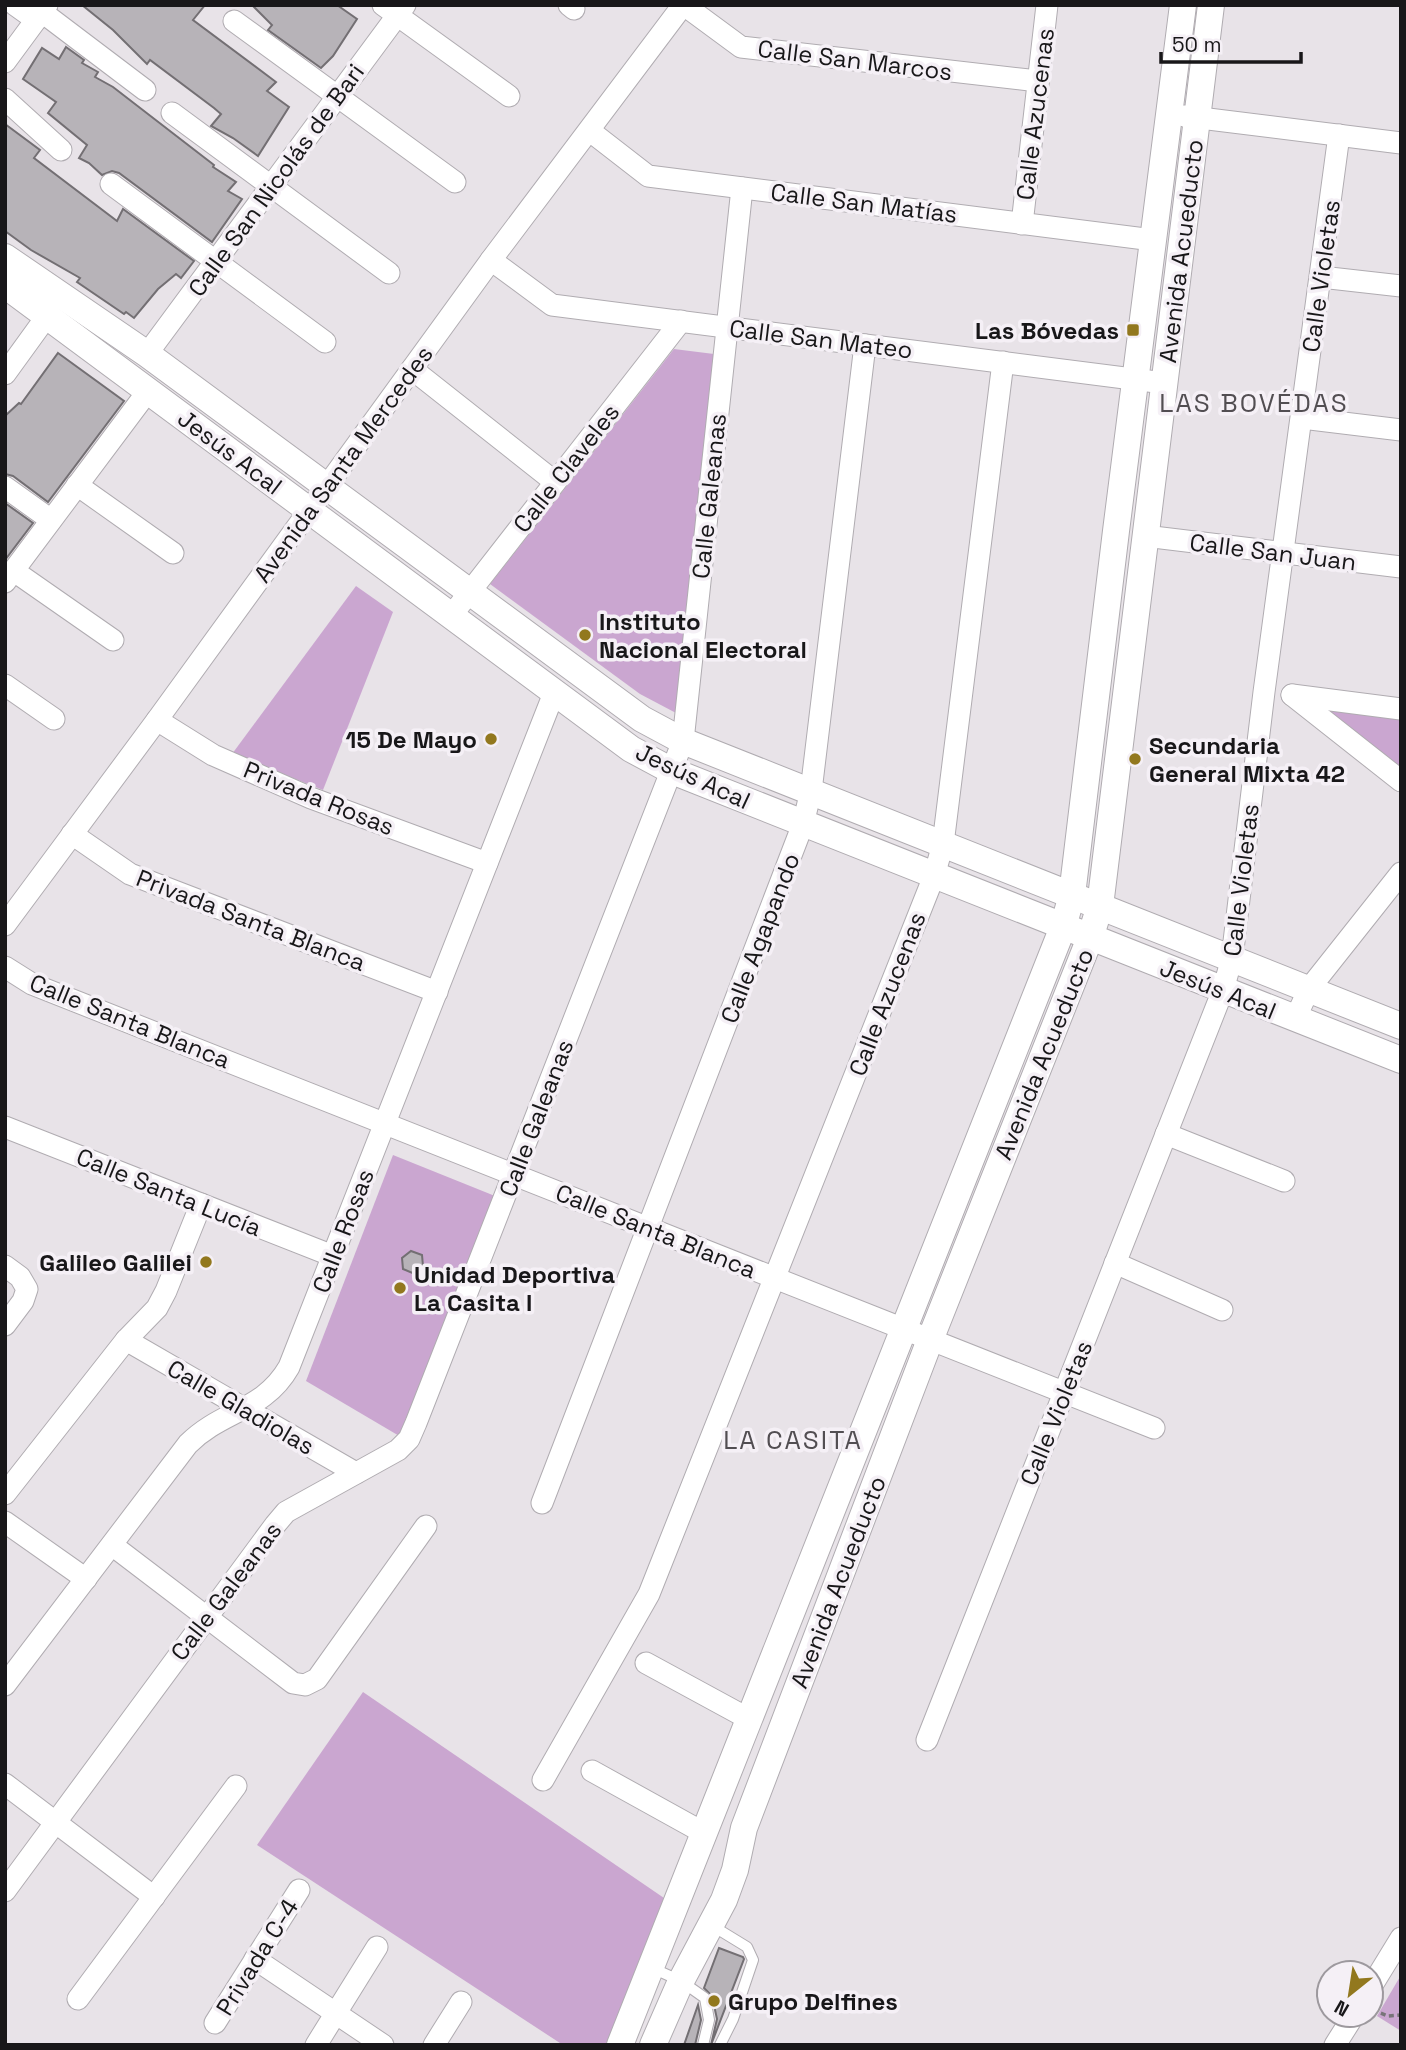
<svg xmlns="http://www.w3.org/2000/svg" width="1406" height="2050" font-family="'Space Grotesk',sans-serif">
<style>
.green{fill:#caa6d0}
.building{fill:#b7b3b8;stroke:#736f73;stroke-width:2}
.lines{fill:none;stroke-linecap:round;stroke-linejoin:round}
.service-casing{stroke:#b0acb1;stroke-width:12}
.minor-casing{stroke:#b0acb1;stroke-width:23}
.tertiary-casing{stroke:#b0acb1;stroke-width:28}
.path{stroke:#777478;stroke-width:3.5;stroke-dasharray:5 3.5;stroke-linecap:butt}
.service{stroke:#fff;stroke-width:10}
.minor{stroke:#fff;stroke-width:21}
.tertiary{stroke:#fff;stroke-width:26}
.poi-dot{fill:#92781e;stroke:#f5f0f6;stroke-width:2.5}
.labels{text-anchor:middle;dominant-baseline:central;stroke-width:7;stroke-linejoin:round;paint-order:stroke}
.street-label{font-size:24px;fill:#181719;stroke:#f5f0f6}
.poi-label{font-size:24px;font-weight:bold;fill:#181719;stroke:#f5f0f6;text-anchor:start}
.neighbourhood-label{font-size:26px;letter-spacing:2px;fill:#524e52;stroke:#f5f0f6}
</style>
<rect width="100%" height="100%" fill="#e8e3e8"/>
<g class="green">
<polygon points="674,349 714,354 676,713 640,694 490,584"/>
<polygon points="356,586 393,612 323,790 232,754"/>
<polygon points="1320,707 1401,717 1401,770"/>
<polygon points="393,1155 495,1196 401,1437 306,1381"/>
<polygon points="363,1692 664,1898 609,2045 563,2045 257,1845"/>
<polygon points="1401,1975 1401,2031 1377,2016"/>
</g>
<g class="building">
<polygon points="82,5 205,5 193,20 276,82 267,91 289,107 258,156 233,138 211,126 221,114 214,108 150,60 147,64 113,30"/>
<polygon points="252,5 337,5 357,19 333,56 321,68 268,30 272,25"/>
<polygon points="66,47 84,60 82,63 98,72 95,77 113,87 214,165 213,167 236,182 228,191 242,199 212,242 119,173 112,171 102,175 89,163 79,158 87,145 48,113 56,102 23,79 42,48 59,59"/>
<polygon points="5,124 40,150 34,158 117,221 123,209 194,261 181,278 176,274 158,289 134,318 126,312 124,314 77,282 80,278 31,250 5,231"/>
<polygon points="58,353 124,401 48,502 13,476 5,474 5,416 19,403 21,404"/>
<polygon points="5,503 33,523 5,560"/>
<polygon points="411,1251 422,1255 423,1266 415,1274 403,1269 402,1258"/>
<polygon points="719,1948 743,1957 744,1959 711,2045 717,2019 712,1996 704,1988"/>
<polygon points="698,2005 701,2020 695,2045 684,2045"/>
</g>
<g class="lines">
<defs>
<g id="service">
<polyline points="711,1925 747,1947 753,1960 733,2019 720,2045"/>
<polyline points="652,1968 681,1981 705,1998 709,2020 703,2045"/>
</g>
<g id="minor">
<polyline points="15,5 36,20"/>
<polyline points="383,5 509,96"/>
<polyline points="569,5 574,9"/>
<polyline points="684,5 741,47 1038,81"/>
<polyline points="42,12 145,90"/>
<polyline points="234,21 455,182"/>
<polyline points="5,62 47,5"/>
<polyline points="5,99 61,150"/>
<polyline points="172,113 389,273"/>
<polyline points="1184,116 1401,143"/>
<polyline points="590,131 648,176 1153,240"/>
<polyline points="111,184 325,342"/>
<polyline points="1022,224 1047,5"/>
<polyline points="491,260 552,305 1164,383"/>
<polyline points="1321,277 1401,286"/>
<polyline points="147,354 405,5"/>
<polyline points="412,369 555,482"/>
<polyline points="5,374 47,316"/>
<polyline points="1302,418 1401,430"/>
<polyline points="77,485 173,553"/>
<polyline points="5,487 51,520"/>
<polyline points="1145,536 1401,567"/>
<polyline points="14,571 113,640"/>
<polyline points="5,582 148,391"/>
<polyline points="451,616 681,321"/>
<polyline points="5,685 54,719"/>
<polyline points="1292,695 1401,781"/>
<polyline points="1292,695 1401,709"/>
<polyline points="157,720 213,755 311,798 487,863"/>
<polyline points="72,834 130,874 437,992"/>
<polyline points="5,925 157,720 491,260 683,5"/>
<polyline points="5,967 32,984 1154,1428"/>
<polyline points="1295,1019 1309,989 1401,873"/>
<polyline points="5,1127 333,1256"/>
<polyline points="1166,1134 1284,1181"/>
<polyline points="1115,1263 1222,1310"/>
<polyline points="5,1266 20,1277 27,1289 23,1301 5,1325"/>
<polyline points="126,1340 356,1473"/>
<polyline points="5,1494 126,1340 157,1308 166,1291 201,1204"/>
<polyline points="542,1503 803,824 811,791 865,345"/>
<polyline points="5,1522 86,1579"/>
<polyline points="112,1545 293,1683 305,1685 317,1679 426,1526"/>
<polyline points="646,1663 749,1719"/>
<path d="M 5,1685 L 188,1444 C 222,1410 264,1411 289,1367 L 554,693"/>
<polyline points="927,1740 1223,990 1232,958 1264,692 1339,135"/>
<polyline points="592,1771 704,1833"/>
<polyline points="543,1780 649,1594 934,876 943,844 1003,362"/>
<polyline points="5,1784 154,1897"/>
<polyline points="5,1891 275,1525 286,1512 398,1450 409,1439 416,1423 683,741 742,188"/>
<polyline points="255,1959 383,2045"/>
<polyline points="1371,1987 1401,1938"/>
<polyline points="78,1999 236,1786"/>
<polyline points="215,2023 299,1890"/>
<polyline points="316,2045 377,1947"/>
<polyline points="434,2045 461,2002"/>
<polyline points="1335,2045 1354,2015"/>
</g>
<g id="tertiary">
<polyline points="5,257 147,354 642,719 683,741 1401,1026"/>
<polyline points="5,285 631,749 672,771 1401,1060"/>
<polyline points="620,2045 1063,927 1072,895 1116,531 1183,5"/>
<polyline points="653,2045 681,1981 724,1900 735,1870 744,1828 930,1340 1090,938 1100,906 1211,5"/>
</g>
</defs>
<use href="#service" class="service-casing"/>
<use href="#minor" class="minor-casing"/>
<use href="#tertiary" class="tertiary-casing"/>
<polyline class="path" points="1373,2010 1388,2016 1401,2015"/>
<use href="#service" class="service"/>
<use href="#minor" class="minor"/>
<use href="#tertiary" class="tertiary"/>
</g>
<g class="poi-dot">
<rect x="1126" y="323" width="14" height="14" rx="3.5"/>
<circle cx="585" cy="635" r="7"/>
<circle cx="491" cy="739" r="7"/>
<circle cx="1135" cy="759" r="7"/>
<circle cx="206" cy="1262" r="7"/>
<circle cx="400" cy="1288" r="7"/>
<circle cx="714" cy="2001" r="7"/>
</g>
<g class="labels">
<g class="street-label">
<text transform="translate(855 60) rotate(7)">Calle San Marcos</text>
<text transform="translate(1035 114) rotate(-83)">Calle Azucenas</text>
<text transform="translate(276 180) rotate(-54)">Calle San Nicolás de Bari</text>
<text transform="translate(864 203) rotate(7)">Calle San Matías</text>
<text transform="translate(1181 251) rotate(-83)">Avenida Acueducto</text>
<text transform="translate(1321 276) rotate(-82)">Calle Violetas</text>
<text transform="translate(821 339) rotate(7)">Calle San Mateo</text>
<text transform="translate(230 452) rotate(37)">Jesús Acal</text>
<text transform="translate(343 464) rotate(-54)">Avenida Santa Mercedes</text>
<text transform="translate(566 468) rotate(-52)">Calle Claveles</text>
<text transform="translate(709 496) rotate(-84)">Calle Galeanas</text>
<text transform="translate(1273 552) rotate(7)">Calle San Juan</text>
<text transform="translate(693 776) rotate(25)">Jesús Acal</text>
<text transform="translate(319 798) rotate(22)">Privada Rosas</text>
<text transform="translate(1241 880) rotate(-83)">Calle Violetas</text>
<text transform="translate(251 920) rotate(21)">Privada Santa Blanca</text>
<text transform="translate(760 938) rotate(-69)">Calle Agapando</text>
<text transform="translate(1218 989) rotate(22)">Jesús Acal</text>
<text transform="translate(887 994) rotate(-69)">Calle Azucenas</text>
<text transform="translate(130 1021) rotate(22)">Calle Santa Blanca</text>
<text transform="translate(1044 1054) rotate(-68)">Avenida Acueducto</text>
<text transform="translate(536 1118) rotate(-69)">Calle Galeanas</text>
<text transform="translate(169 1192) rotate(22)">Calle Santa Lucía</text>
<text transform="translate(343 1231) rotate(-69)">Calle Rosas</text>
<text transform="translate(656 1231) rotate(22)">Calle Santa Blanca</text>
<text transform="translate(241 1407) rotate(30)">Calle Gladiolas</text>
<text transform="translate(1056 1413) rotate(-68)">Calle Violetas</text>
<text transform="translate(838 1582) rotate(-69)">Avenida Acueducto</text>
<text transform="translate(226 1591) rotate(-53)">Calle Galeanas</text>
<text transform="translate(257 1957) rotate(-58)">Privada C-4</text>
</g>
<g class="poi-label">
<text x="1119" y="330" text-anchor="end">Las Bóvedas</text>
<text x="599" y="621">Instituto<tspan x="599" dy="28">Nacional Electoral</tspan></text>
<text x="477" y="739" text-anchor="end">15 De Mayo</text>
<text x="1149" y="745">Secundaria<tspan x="1149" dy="28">General Mixta 42</tspan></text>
<text x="192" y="1262" text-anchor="end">Galileo Galilei</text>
<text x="414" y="1274">Unidad Deportiva<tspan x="414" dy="28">La Casita I</tspan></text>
<text x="728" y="2001">Grupo Delfines</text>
</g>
<g class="neighbourhood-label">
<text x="1254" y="403">LAS BOVÉDAS</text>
<text x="793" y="1440">LA CASITA</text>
</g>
</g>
<rect width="1406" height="2050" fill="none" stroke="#181719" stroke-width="14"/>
<g transform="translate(1350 1994) rotate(210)"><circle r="33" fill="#f5f0f6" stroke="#9d999e" stroke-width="2"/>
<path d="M0-5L12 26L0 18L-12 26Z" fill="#92781e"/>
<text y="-10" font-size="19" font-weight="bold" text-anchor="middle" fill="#181719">N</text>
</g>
<path d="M1161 52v10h140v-10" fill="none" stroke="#181719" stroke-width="3.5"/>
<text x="1172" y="52" font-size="21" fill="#181719" stroke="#f5f0f6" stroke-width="5" paint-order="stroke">50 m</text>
</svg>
